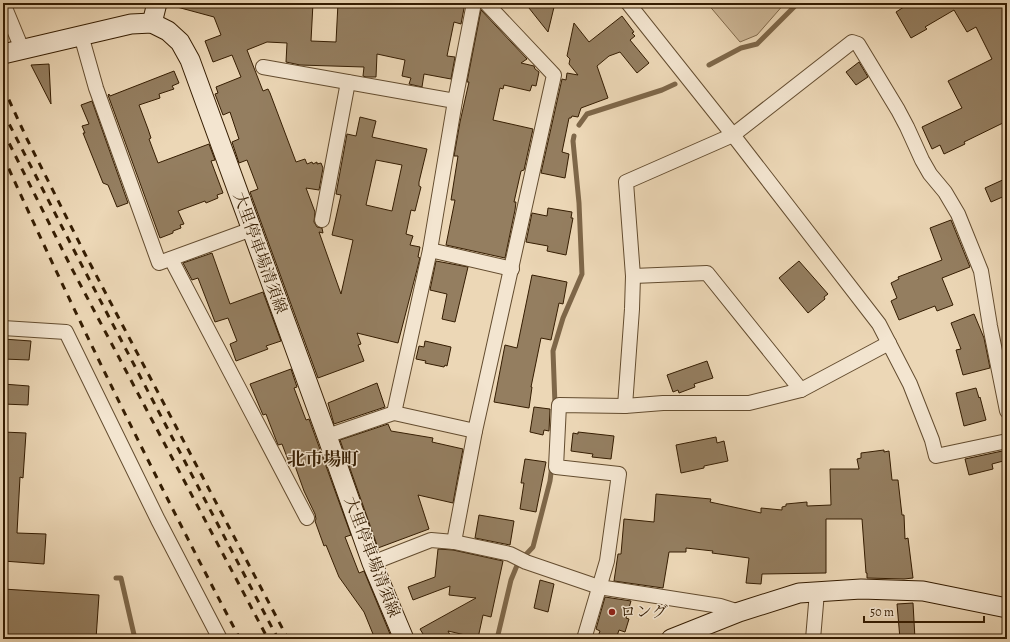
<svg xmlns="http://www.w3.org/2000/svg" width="1010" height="642" font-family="Alegreya,'Noto Serif JP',serif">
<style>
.park{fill:#cdb797;stroke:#816a4c}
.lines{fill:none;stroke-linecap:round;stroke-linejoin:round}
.stream{stroke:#7e6749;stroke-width:5}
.building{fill:#947e60;stroke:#351d02;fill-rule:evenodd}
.street-casing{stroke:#634c2f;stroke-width:16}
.secondary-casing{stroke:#351d02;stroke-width:21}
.street{stroke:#f3e5d0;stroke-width:14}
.secondary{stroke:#f3e5d0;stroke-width:19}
.rail{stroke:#351d02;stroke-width:3;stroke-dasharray:7 7;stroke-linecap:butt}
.poi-dot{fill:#8f2418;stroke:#f3e5d0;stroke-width:1.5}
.labels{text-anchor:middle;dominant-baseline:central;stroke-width:3;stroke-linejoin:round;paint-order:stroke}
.street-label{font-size:16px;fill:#351d02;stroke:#f3e5d0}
.poi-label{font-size:16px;fill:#351d02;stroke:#f3e5d0;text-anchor:start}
.quarter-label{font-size:18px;font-weight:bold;fill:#351d02;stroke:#f3e5d0}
</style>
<rect width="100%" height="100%" fill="#ecd7b6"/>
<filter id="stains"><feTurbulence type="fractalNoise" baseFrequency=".005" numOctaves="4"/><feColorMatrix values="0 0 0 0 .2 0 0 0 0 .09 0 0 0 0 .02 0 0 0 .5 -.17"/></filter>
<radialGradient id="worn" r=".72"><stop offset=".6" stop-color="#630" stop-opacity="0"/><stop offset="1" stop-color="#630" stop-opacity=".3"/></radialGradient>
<polygon class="park" points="707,3 785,3 757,35 740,42"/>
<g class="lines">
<g class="stream">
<polyline points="709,65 741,48 757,44 798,3"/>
<polyline points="579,125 587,114 662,90 675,84"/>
<polyline points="555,405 553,351 563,318 582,274 579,203 573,141 574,136"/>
<polyline points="116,578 121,578 135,639"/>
<polyline points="497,639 511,580 518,563 533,547 550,481 552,465"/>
</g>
</g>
<g class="building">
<path d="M 178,3 L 313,3 L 311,41 L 336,42 L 338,3 L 414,3 L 425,5 L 426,3 L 465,3 L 461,24 L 454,22 L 447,56 L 455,57 L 451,79 L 424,74 L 422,87 L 409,84 L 411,78 L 402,76 L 405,60 L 377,54 L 376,77 L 366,77 L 363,76 L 364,67 L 300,65 L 286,62 L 287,43 L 267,42 L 247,50 L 263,91 L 268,89 L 270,93 L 296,162 L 305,159 L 307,164 L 312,162 L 313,164 L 317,162 L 317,164 L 321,163 L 323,168 L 319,190 L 306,188 L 315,212 L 314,222 L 317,227 L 322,228 L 323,233 L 319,232 L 341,294 L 353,240 L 332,235 L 341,195 L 336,194 L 347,134 L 356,136 L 360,117 L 376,121 L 372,137 L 427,149 L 419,182 L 419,186 L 421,187 L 415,211 L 411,210 L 406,234 L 413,236 L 410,245 L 420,247 L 418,257 L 420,258 L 398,343 L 357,333 L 361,344 L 358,345 L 364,361 L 318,378 L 250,192 L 258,189 L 247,160 L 239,163 L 232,142 L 239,139 L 230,112 L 223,115 L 215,94 L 218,93 L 216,87 L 241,77 L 232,55 L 213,62 L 205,41 L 221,35 L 214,17 L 177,7 ZM 376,160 L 402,165 L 392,211 L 366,205 Z"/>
<polygon points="525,3 555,3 548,32"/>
<polygon points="910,3 1007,3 1007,121 964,142 965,144 944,154 940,145 932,149 922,127 962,108 948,81 992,59 976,27 967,32 954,10 925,27 927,29 911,38 896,12"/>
<polygon points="481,10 527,59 521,63 534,66 535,69 539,72 536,86 532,85 530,91 504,85 503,89 500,88 493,120 533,129 524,170 521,171 514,202 516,202 515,210 505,258 446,245 455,200 451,200 458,156 454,156 460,122 469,82 467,82"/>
<polygon points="622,16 634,32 632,33 635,36 630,40 649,63 637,73 620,52 609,56 597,66 608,98 581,108 578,117 572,116 571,118 569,118 562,152 569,154 565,178 541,173 562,79 566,80 567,73 578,75 569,64 570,59 567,56 574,23 589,42"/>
<polygon points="859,62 868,77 856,85 846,72"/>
<polygon points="49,64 51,104 31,65"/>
<polygon points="174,71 179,83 172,86 174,89 159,94 160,98 139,105 148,129 151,138 149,139 158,163 209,144 215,160 211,161 223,193 217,195 218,198 206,203 205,201 178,211 184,224 180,225 181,228 173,231 173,233 160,238 108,95 109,94 110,96"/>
<polygon points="92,101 128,203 117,207 108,185 103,183 83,133 85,133 82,126 89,124 81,105"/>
<polygon points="1007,178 1007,195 991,202 985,188"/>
<polygon points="548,208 572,212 571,218 573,218 566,255 547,251 548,246 526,242 532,213 547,216"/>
<polygon points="951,220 970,267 942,278 953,305 937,311 935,306 899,320 891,301 897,298 891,283 899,279 898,277 942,260 930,228"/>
<polygon points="212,253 230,304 263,292 281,341 266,346 268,349 236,361 230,344 237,341 228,318 215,322 198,278 192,280 183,263"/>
<polygon points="436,261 468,267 455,322 442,319 447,294 430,290"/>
<polygon points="799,261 828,294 824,297 825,299 808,313 779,278"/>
<polygon points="532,275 567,282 563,304 559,303 551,340 541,338 531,387 532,387 529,408 494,402 505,345 517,348"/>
<polygon points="974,314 984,338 990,368 963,375 956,350 961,349 951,323"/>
<polygon points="3,339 31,341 29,360 3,359"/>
<polygon points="425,341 451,347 447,366 445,365 444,367 425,363 426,361 416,359 419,346 424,347"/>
<polygon points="1007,348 1007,363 1006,363 1003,349"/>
<polygon points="707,361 713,378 694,384 695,387 679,393 678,390 673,392 667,375"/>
<polygon points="291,369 297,387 294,388 306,420 309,419 351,535 345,537 359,573 364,571 390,634 378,639 375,639 364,612 339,577 326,545 324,546 315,521 316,519 315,514 304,491 294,463 290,465 282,444 278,445 266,414 263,415 250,384"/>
<polygon points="377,383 385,407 334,424 328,403"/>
<polygon points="3,384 29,386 28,405 3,404"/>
<polygon points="976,388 979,398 980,397 986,420 964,426 956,393"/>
<polygon points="534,407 550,409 549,431 544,430 543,435 530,432"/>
<polygon points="388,424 391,431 433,438 432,442 463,449 453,503 418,495 429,529 378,548 340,440"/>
<polygon points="3,432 26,433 23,478 20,477 17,533 46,534 44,564 3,561"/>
<polygon points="578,432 614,436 611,459 592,457 593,454 571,451 573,433 578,434"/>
<polygon points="716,437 717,443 724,441 728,461 704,466 704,468 681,473 676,445"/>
<polygon points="884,450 884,452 889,451 892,480 898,480 902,515 904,515 905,539 908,538 913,578 904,579 867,578 867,573 866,573 862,519 826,519 826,573 762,574 761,584 746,583 749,558 712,553 713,551 686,548 686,552 669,552 663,588 614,581 618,554 621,554 624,519 654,522 656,494 711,499 710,502 761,513 761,508 782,510 782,507 786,506 786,504 807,502 807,506 831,505 830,469 859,469 857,459 861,458 861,453"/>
<polygon points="1007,450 1007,460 992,464 993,469 969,475 965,459"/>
<polygon points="525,459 546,462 536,512 520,509 524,483 521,483"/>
<polygon points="479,515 514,521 510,545 475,538"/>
<polygon points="438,549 453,550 503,561 491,617 483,615 478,638 448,631 452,639 426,639 420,629 476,598 449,595 450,586 413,600 408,587 435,577"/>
<polygon points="540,580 554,584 548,612 534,608"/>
<polygon points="3,589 99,595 96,639 3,639"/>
<polygon points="605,597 631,601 626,618 629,619 625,632 619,630 616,639 597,639 600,631 596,629"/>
<polygon points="913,603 915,639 900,639 897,604"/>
</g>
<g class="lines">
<defs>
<g id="street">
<polyline points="3,3 22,49"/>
<polyline points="628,3 733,135 879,324 910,384 932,440 936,456 1007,441"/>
<polyline points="81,35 96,88 159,263 252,229"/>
<polyline points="263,67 455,101 474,3"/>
<polyline points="322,220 348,82"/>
<polyline points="430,250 512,269"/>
<polyline points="171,259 307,518"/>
<polyline points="633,276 707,273 801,390"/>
<polyline points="3,328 66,332 158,520 220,639"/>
<polyline points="625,406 632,309 633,276 626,182 733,135 852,42 858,44 898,110 907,127 922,160 930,174 945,192 958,214 981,271 990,326 1007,411"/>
<polyline points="394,413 475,431 554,75 486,3"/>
<polyline points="327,436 394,413 430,250 455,101"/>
<polyline points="454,542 475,431"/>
<polyline points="372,563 431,540 454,542 510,554 526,562 599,587 720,606 739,612"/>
<polyline points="584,639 607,561 619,474 556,467 559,405 625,406 663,403 749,403 801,390 889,343"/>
<polyline points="813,639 817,592"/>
</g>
<g id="secondary">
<polyline points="152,23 157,3"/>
<polyline points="3,54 131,24 152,23 168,31 180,42 190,60 327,436 372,563 404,639"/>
<polyline points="671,639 739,612 799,593 861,589 923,591 1007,608"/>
</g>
</defs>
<use href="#street" class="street-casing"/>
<use href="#secondary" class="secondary-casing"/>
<use href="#street" class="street"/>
<use href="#secondary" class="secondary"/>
<g class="rail">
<polyline points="3,87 27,139 85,254 288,639"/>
<polyline points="3,112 78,258 278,639"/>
<polyline points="3,131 71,267 268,639"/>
<path d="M 3,156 C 77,319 156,480 240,639"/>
</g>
</g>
<circle class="poi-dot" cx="612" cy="612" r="4"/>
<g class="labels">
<g class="street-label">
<text transform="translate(260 253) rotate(70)">大里停車場清須線</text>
<text transform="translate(372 557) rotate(69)">大里停車場清須線</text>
</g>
<g class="poi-label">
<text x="620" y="612">ロング</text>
</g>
<g class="quarter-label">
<text x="323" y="459">北市場町</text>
</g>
</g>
<rect width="1010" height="642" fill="none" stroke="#ecd7b6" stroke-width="16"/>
<rect x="4" y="4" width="1002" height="634" fill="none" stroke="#351d02" stroke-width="2"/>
<rect x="8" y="8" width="994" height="626" fill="none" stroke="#351d02"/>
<path d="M864 616v6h120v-6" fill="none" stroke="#351d02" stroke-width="2"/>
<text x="870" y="616" font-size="12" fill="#351d02" stroke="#f3e5d0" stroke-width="3" paint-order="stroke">50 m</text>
<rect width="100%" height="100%" filter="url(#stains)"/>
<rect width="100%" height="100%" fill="url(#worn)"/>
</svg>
